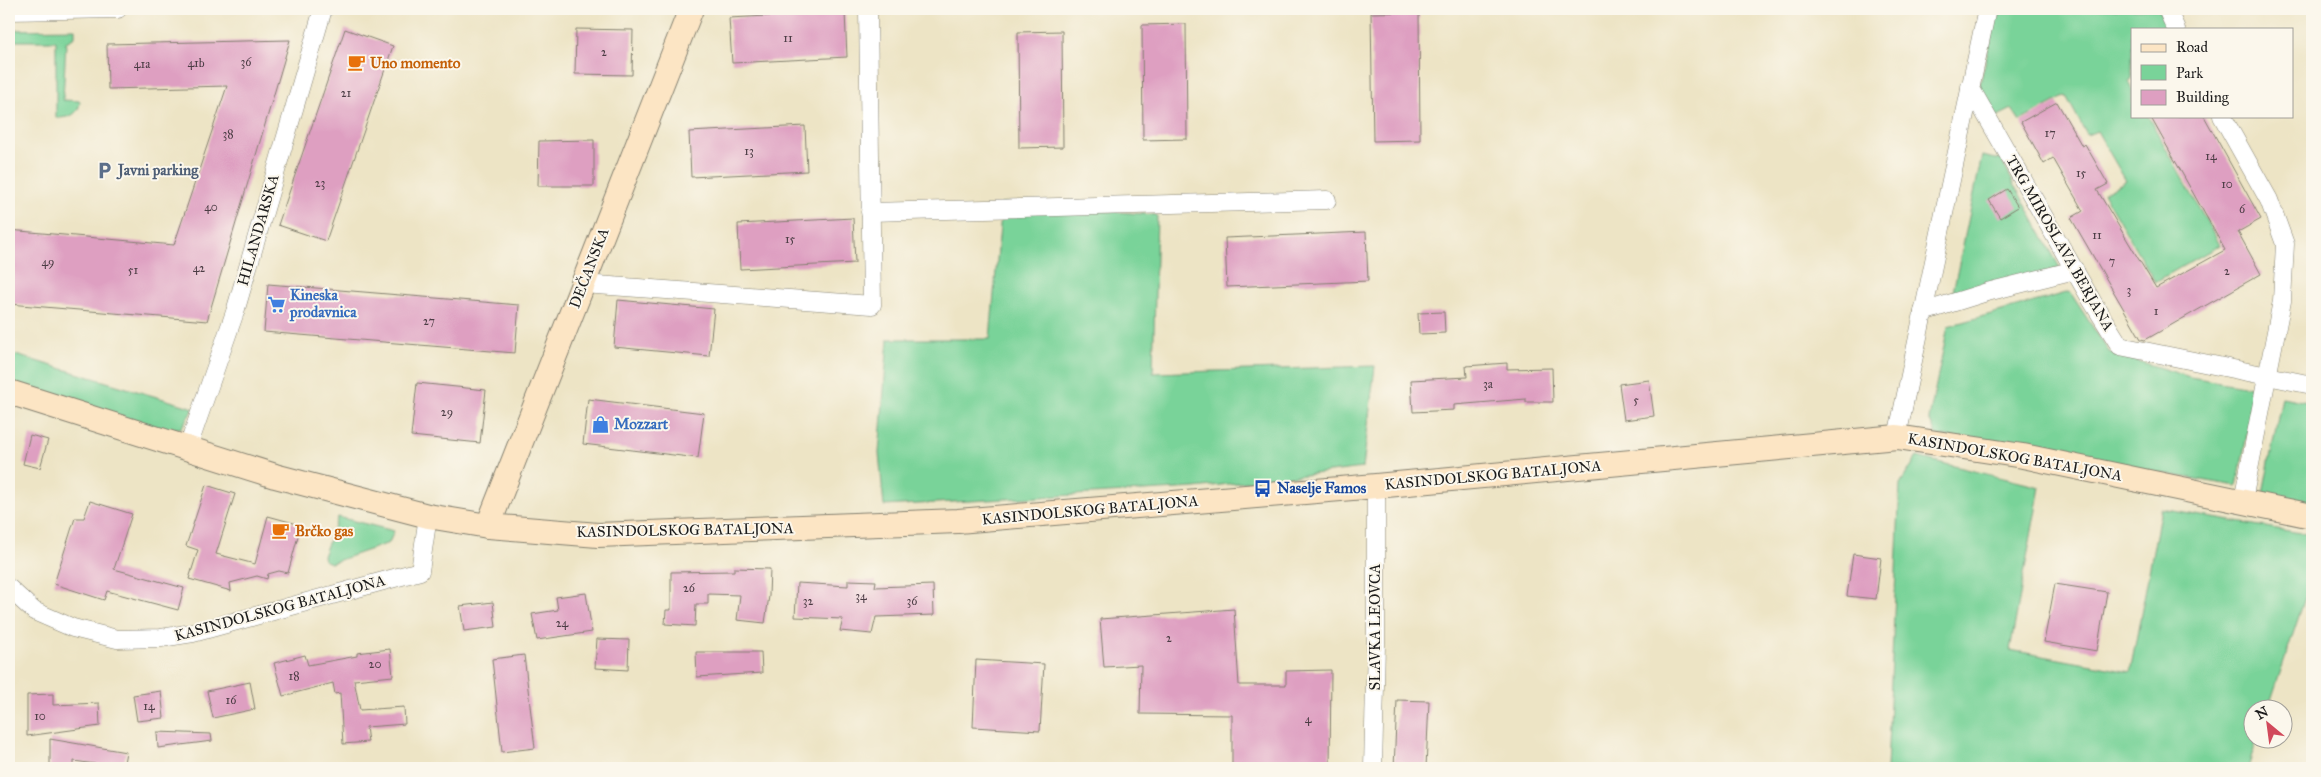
<svg xmlns="http://www.w3.org/2000/svg" width="2321" height="777" font-family="'IM FELL Great Primer',serif">
<style>
.green{fill:#79d399;stroke:#4a785a}
.building{fill:#de9fc1}
.lines{fill:none;stroke-linecap:round;stroke-linejoin:round}
.street-casing{stroke:#848070;stroke-width:19}
.secondary-casing{stroke:#848070;stroke-width:26}
.street{stroke:#fff;stroke-width:18}
.secondary{stroke:#fce5c4;stroke-width:24}
.labels{text-anchor:middle;dominant-baseline:central;stroke-width:4;stroke-linejoin:round;paint-order:stroke}
.number-label{font-size:12px;fill:#4c3d45}
.food-label{font-size:15px;font-weight:bold;fill:#c56008;stroke:#fbf7ec;text-anchor:start}
.service-label{font-size:15px;font-weight:bold;fill:#4e5e75;stroke:#fbf7ec;text-anchor:start}
.street-label{font-size:15px;fill:#1c1c1c;stroke:#fbf7ec}
.shop-label{font-size:15px;font-weight:bold;fill:#366cbe;stroke:#fbf7ec;text-anchor:start}
.transit-label{font-size:15px;font-weight:bold;fill:#164399;stroke:#fbf7ec;text-anchor:start}
</style>
<rect width="100%" height="100%" fill="#fbf7ec"/>
<filter id="ink" filterUnits="userSpaceOnUse"><feTurbulence type="fractalNoise" baseFrequency=".02" numOctaves="2"/><feDisplacementMap in="SourceGraphic" scale="10" xChannelSelector="R" yChannelSelector="G"/><feConvolveMatrix kernelMatrix="1 2 1 2 8 2 1 2 1" color-interpolation-filters="sRGB"/></filter>
<filter id="wash" filterUnits="userSpaceOnUse"><feTurbulence type="fractalNoise" baseFrequency=".0096" numOctaves="4" result="noise"/><feDisplacementMap in="SourceGraphic" scale="20" xChannelSelector="R" yChannelSelector="G"/><feGaussianBlur stdDeviation="1.12" result="paint"/><feColorMatrix in="noise" values="0 0 0 0 0 0 0 0 0 0 0 0 0 0 0 0 0 1.4 0 .05"/><feComposite in="paint" operator="in"/></filter>
<g filter="url(#wash)">
<rect width="100%" height="100%" fill="#ede4c5"/>
<g class="green">
<polygon points="1998,9 2159,9 2166,26 2162,29 2132,29 2132,79 2129,81 2132,88 2132,116 2148,116 2220,245 2155,282 2103,193 2126,181 2097,131 2087,135 2066,96 2020,121 2012,109 1996,117 1979,88"/>
<path d="M 75,29 L 75,37 L 66,42 L 63,100 L 80,101 C 79,115 69,118 56,118 L 56,41 L 9,41 L 9,30 Z"/>
<polygon points="1982,156 2001,160 2060,268 1951,301"/>
<polygon points="1002,203 1157,215 1153,373 1375,366 1363,468 1195,488 884,506 879,453 888,339 990,339"/>
<polygon points="2070,292 2109,352 2190,377 2256,388 2237,486 1936,435 1929,419 1948,326"/>
<polygon points="9,353 194,408 181,428 157,430 9,385"/>
<polygon points="2282,397 2312,403 2312,507 2262,498"/>
<polygon points="1917,457 2040,487 2010,650 2130,672 2161,509 2312,535 2312,577 2268,709 2254,710 2254,740 2257,740 2248,768 1887,768 1900,484"/>
<polygon points="338,517 394,531 389,543 331,563 324,560 323,556"/>
</g>
<g id="blocks">
<g class="building">
<polygon points="845,12 847,57 732,63 729,18"/>
<polygon points="1419,12 1420,140 1373,141 1371,13"/>
<polygon points="1186,24 1187,139 1143,140 1142,25"/>
<polygon points="345,29 393,46 326,241 278,225"/>
<polygon points="576,29 633,30 632,75 575,74"/>
<polygon points="1062,31 1063,147 1019,148 1018,32"/>
<polygon points="290,40 207,321 9,304 9,230 174,245 227,86 108,89 107,44"/>
<polygon points="2057,102 2082,146 2085,144 2108,184 2097,190 2156,288 2225,250 2150,116 2204,116 2261,219 2238,232 2261,274 2145,340 2141,339 2071,218 2083,211 2053,158 2044,164 2021,122"/>
<polygon points="805,126 807,171 691,177 689,132"/>
<polygon points="594,140 594,186 538,186 539,141"/>
<polygon points="2007,189 2018,207 2000,218 1989,200"/>
<polygon points="853,218 855,263 740,269 738,224"/>
<polygon points="1366,232 1368,281 1227,287 1225,238"/>
<polygon points="268,284 519,305 515,353 264,332"/>
<polygon points="618,300 714,309 709,356 614,347"/>
<polygon points="1444,312 1445,333 1419,334 1418,313"/>
<polygon points="1507,363 1507,369 1552,368 1553,402 1526,402 1526,399 1454,405 1454,410 1413,412 1411,380 1467,377 1466,366"/>
<polygon points="1649,380 1654,416 1624,420 1619,384"/>
<polygon points="417,383 486,390 480,443 411,436"/>
<polygon points="588,399 704,413 698,458 583,444"/>
<polygon points="30,435 48,440 40,468 23,464"/>
<polygon points="206,485 235,494 216,554 255,564 268,516 301,525 288,573 279,571 268,574 267,579 257,576 230,583 231,591 189,579 198,550 186,546"/>
<polygon points="90,501 132,514 114,569 184,588 178,610 107,591 104,600 54,584 75,518 84,518"/>
<polygon points="1853,554 1881,558 1876,599 1847,596"/>
<polygon points="734,568 770,569 769,596 765,623 737,620 740,595 708,594 708,604 696,604 695,626 665,624 666,610 671,610 671,572 734,571"/>
<polygon points="848,580 876,581 875,587 933,585 934,615 876,617 872,634 840,631 843,619 795,617 797,583 848,586"/>
<polygon points="2055,584 2107,592 2097,651 2044,642"/>
<polygon points="586,593 592,632 537,640 532,614 558,610 556,597"/>
<polygon points="493,602 496,627 464,631 460,606"/>
<polygon points="1234,609 1239,685 1286,685 1286,671 1331,670 1330,768 1232,768 1232,715 1140,714 1141,665 1104,667 1100,619"/>
<polygon points="597,639 629,640 628,670 595,668"/>
<polygon points="390,649 393,676 354,680 360,710 404,707 405,724 366,727 368,742 343,744 340,693 335,694 333,683 283,696 274,663 305,655 308,665 357,656 357,653"/>
<polygon points="696,652 761,652 762,673 697,677"/>
<polygon points="524,655 535,748 502,752 492,659"/>
<polygon points="976,660 1044,664 1040,731 973,727"/>
<polygon points="250,682 255,709 213,718 207,691"/>
<polygon points="161,691 164,718 137,721 133,695"/>
<polygon points="53,694 53,705 99,703 100,726 27,736 27,695"/>
<polygon points="1397,700 1429,701 1426,768 1394,768"/>
<polygon points="157,732 211,734 212,741 158,748"/>
<polygon points="50,739 126,752 123,768 74,761 74,768 50,768"/>
</g>
</g>
</g>
<g filter="url(#ink)">
<use href="#blocks" fill-opacity="0" stroke="#848070" stroke-width="1"/>
<g class="lines">
<defs>
<g id="street">
<polyline points="2167,9 2176,29"/>
<polyline points="9,11 118,9"/>
<polyline points="1970,87 2092,301 2120,346 2312,385"/>
<polyline points="2222,116 2269,200 2285,244 2282,301 2243,500"/>
<polyline points="870,212 1327,200"/>
<polyline points="583,284 872,305 868,9"/>
<polyline points="1923,312 1987,292 2075,270"/>
<polyline points="1897,437 1987,9"/>
<polyline points="187,450 235,312 323,9"/>
<polyline points="9,588 34,611 73,628 117,639 161,638 193,633 420,571 428,516"/>
<polyline points="1373,768 1376,644 1376,486"/>
</g>
<g id="secondary">
<polyline points="9,392 275,476 428,516 488,526 598,535 958,521 1376,486 1897,437 2023,456 2312,516"/>
<polyline points="488,526 691,9"/>
</g>
</defs>
<use href="#street" class="street-casing"/>
<use href="#secondary" class="secondary-casing"/>
<use href="#street" class="street"/>
<use href="#secondary" class="secondary"/>
</g>
</g>
<defs>
<symbol id="cafe-bare" viewBox="-9 -9 18 18"><path d="M-5.5-4.5H6V0H3Q3 3.5 0 3.5H-2.5Q-5.5 3.5-5.5 0ZM3-3.2v2h1.7v-2ZM-6 4.5H4V6H-6Z" fill="#e8710a" stroke="#fbf7ec" stroke-width="2.5" paint-order="stroke"/></symbol>
<symbol id="parking-bare" viewBox="-9 -9 18 18"><path d="M-3.5-5.5H1a3.5 3.5 0 0 1 0 7H-1V5.5H-3.5ZM-1-3.4V-.6H.8a1.4 1.4 0 0 0 0-2.8Z" fill="#5c6f8a" stroke="#fbf7ec" stroke-width="2.5" paint-order="stroke"/></symbol>
<symbol id="supermarket-bare" viewBox="-9 -9 18 18"><path d="M-6-5.5h2.5l.6 2H6L4.5 2H-2.5L-4.4-4H-6ZM-1.5 3.2a1.3 1.3 0 1 0 .1 0ZM3 3.2a1.3 1.3 0 1 0 .1 0Z" fill="#3f7fe0" stroke="#fbf7ec" stroke-width="2.5" paint-order="stroke"/></symbol>
<symbol id="shop-bare" viewBox="-9 -9 18 18"><path d="M-5-2.5h2.3a2.7 3.5 0 0 1 5.4 0H5L5.5 6h-11ZM-1.5-2.5h3a1.5 2.3 0 0 0-3 0Z" fill="#3f7fe0" stroke="#fbf7ec" stroke-width="2.5" paint-order="stroke"/></symbol>
<symbol id="bus-bare" viewBox="-9 -9 18 18"><path d="M-5-6H5V4H4V6H2V4H-2V6H-4V4H-5ZM-3.5-4V0h7V-4ZM-3.5 1.2v1.5H-2V1.2ZM2 1.2v1.5H3.5V1.2Z" fill="#1a4fb4" stroke="#fbf7ec" stroke-width="2.5" paint-order="stroke"/></symbol>
</defs>
<g fill-rule="evenodd">
<use href="#cafe-bare" x="344" y="50" width="25" height="25"/>
<use href="#parking-bare" x="92" y="158" width="25" height="25"/>
<use href="#supermarket-bare" x="264" y="292" width="25" height="25"/>
<use href="#shop-bare" x="588" y="412" width="25" height="25"/>
<use href="#bus-bare" x="1250" y="476" width="25" height="25"/>
<use href="#cafe-bare" x="268" y="518" width="25" height="25"/>
</g>
<g class="labels">
<g class="number-label">
<text x="788" y="38">11</text>
<text x="604" y="52">2</text>
<text x="246" y="62">36</text>
<text x="196" y="63">41b</text>
<text x="142" y="64">41a</text>
<text x="346" y="93">21</text>
<text x="2050" y="133">17</text>
<text x="228" y="134">38</text>
<text x="749" y="151">13</text>
<text x="2211" y="156">14</text>
<text x="2081" y="173">15</text>
<text x="320" y="183">23</text>
<text x="2227" y="184">10</text>
<text x="211" y="207">40</text>
<text x="2242" y="209">6</text>
<text x="2097" y="235">11</text>
<text x="790" y="239">15</text>
<text x="2112" y="261">7</text>
<text x="48" y="262">49</text>
<text x="199" y="268">42</text>
<text x="133" y="270">51</text>
<text x="2227" y="271">2</text>
<text x="2129" y="290">3</text>
<text x="2156" y="311">1</text>
<text x="429" y="321">27</text>
<text x="1488" y="384">3a</text>
<text x="1636" y="400">5</text>
<text x="447" y="412">29</text>
<text x="689" y="588">26</text>
<text x="861" y="596">34</text>
<text x="808" y="601">32</text>
<text x="912" y="601">36</text>
<text x="562" y="623">24</text>
<text x="1169" y="638">2</text>
<text x="375" y="664">20</text>
<text x="294" y="676">18</text>
<text x="231" y="700">16</text>
<text x="149" y="706">14</text>
<text x="40" y="716">10</text>
<text x="1308" y="719">4</text>
</g>
<g class="food-label">
<text x="370" y="63">Uno momento</text>
<text x="295" y="531">Brčko gas</text>
</g>
<g class="service-label">
<text x="118" y="170">Javni parking</text>
</g>
<g class="street-label">
<text transform="translate(258 230) rotate(-74)">HILANDARSKA</text>
<text transform="translate(2060 243) rotate(60)">TRG MIROSLAVA BERJANA</text>
<text transform="translate(589 268) rotate(-69)">DEČANSKA</text>
<text transform="translate(2015 457) rotate(10)">KASINDOLSKOG BATALJONA</text>
<text transform="translate(1493 475) rotate(-5)">KASINDOLSKOG BATALJONA</text>
<text transform="translate(1090 510) rotate(-5)">KASINDOLSKOG BATALJONA</text>
<text transform="translate(685 530) rotate(-1)">KASINDOLSKOG BATALJONA</text>
<text transform="translate(280 608) rotate(-15)">KASINDOLSKOG BATALJONA</text>
<text transform="translate(1375 627) rotate(-90)">SLAVKA LEOVCA</text>
</g>
<g class="shop-label">
<text x="290" y="295">Kineska<tspan x="290" dy="17">prodavnica</tspan></text>
<text x="614" y="424">Mozzart</text>
</g>
<g class="transit-label">
<text x="1277" y="488">Naselje Famos</text>
</g>
</g>
<rect width="2321" height="777" fill="none" stroke="#fbf7ec" stroke-width="30"/>
<rect x="2131" y="28" width="162" height="90" fill="#fbf7ec" stroke="#a29f99"/>
<rect x="2141" y="44" width="25" height="8" fill="#fce5c4" stroke="#a29f99"/>
<text x="2176" y="52" font-size="15" fill="#1c1c1c">Road</text>
<rect x="2141" y="65" width="25" height="15" fill="#79d399" stroke="#a29f99"/>
<text x="2176" y="78" font-size="15" fill="#1c1c1c">Park</text>
<rect x="2141" y="90" width="25" height="15" fill="#de9fc1" stroke="#a29f99"/>
<text x="2176" y="102" font-size="15" fill="#1c1c1c">Building</text>
<g transform="translate(2268 724) rotate(331)"><circle r="24" fill="#fbf7ec" stroke="#a29f99"/>
<path d="M0-4L9 19L0 12L-9 19Z" fill="#d1495b"/>
<text y="-8" font-size="14" font-weight="bold" text-anchor="middle" fill="#1c1c1c">N</text>
</g>
</svg>
